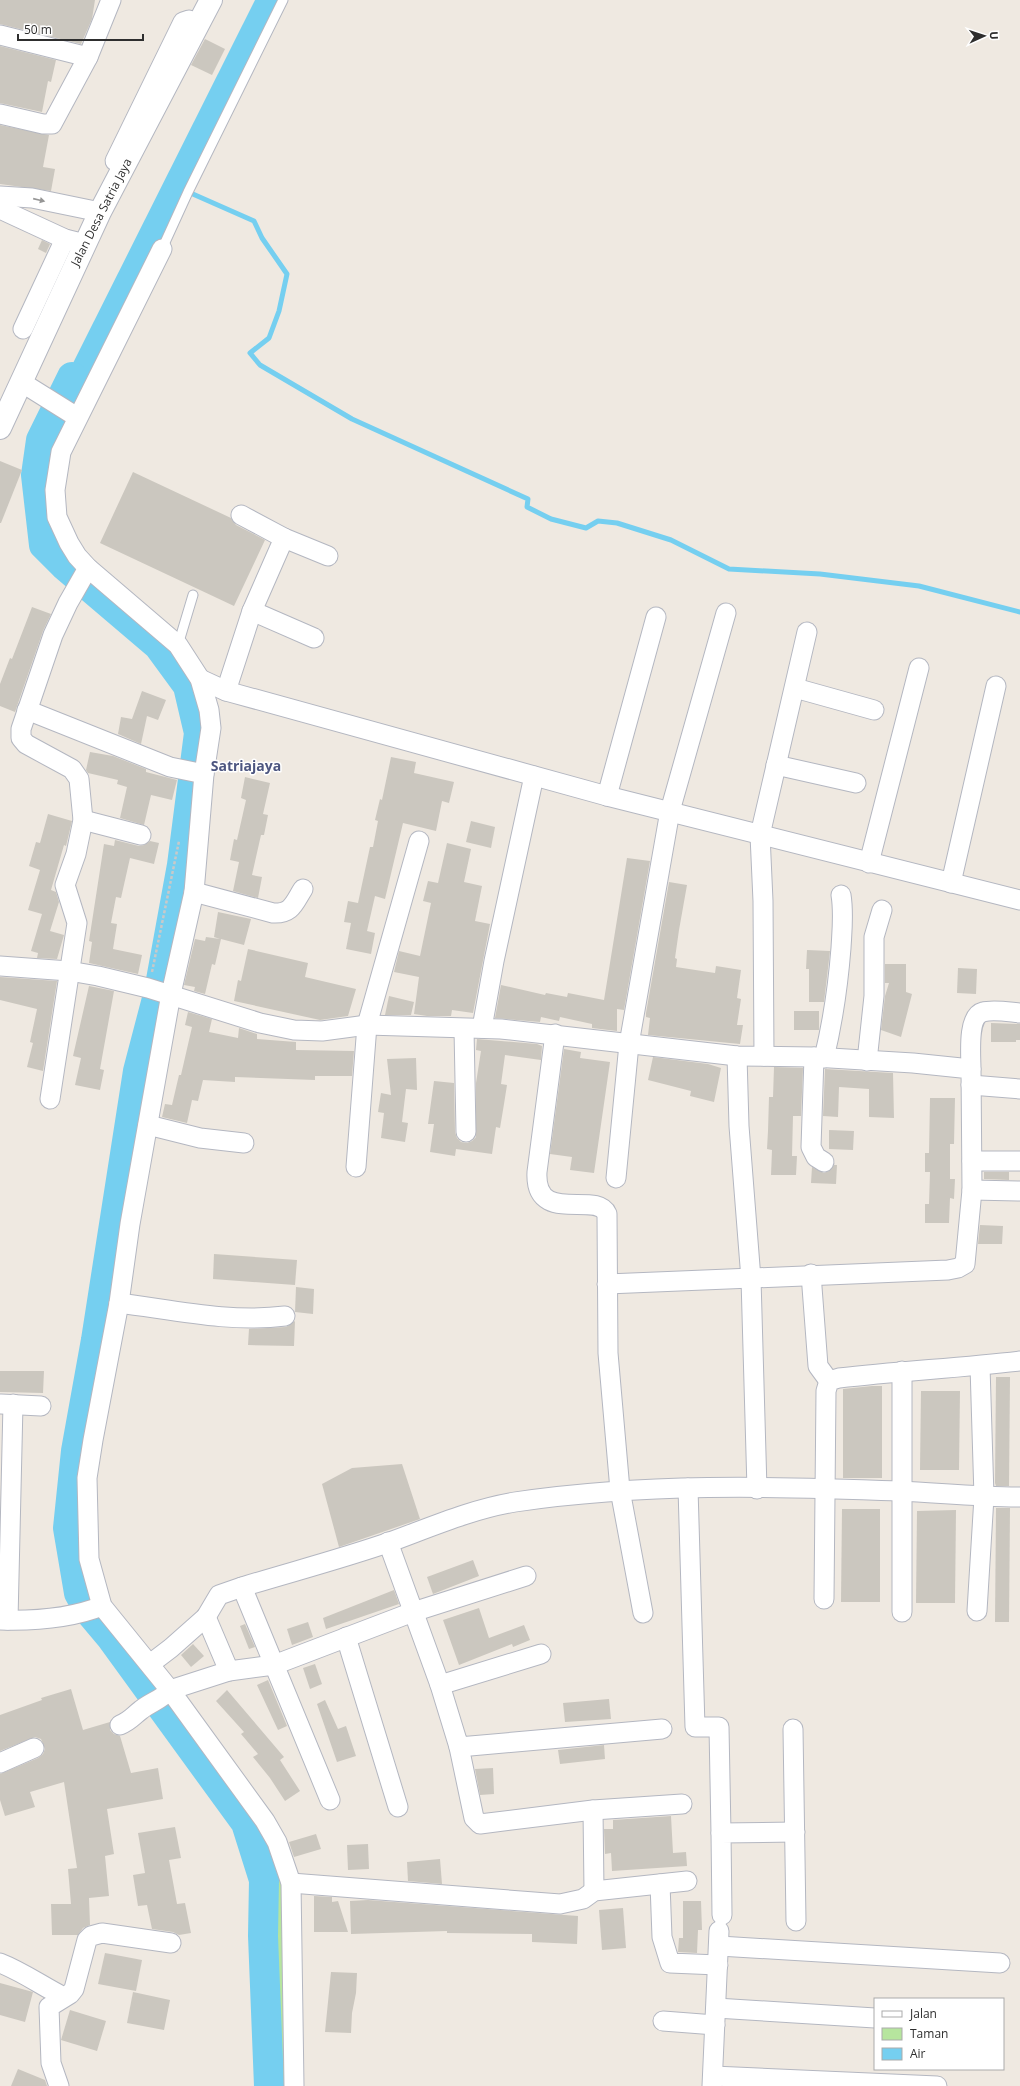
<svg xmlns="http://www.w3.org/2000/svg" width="1020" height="2086" font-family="'Open Sans',sans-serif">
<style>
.green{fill:#b6e59e}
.water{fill:#75cff0}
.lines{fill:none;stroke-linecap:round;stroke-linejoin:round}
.stream{stroke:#75cff0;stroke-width:5}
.river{stroke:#75cff0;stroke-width:30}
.building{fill:#cbc7bf}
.service-casing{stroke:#b4b7c1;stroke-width:11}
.minor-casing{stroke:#b4b7c1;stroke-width:21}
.tertiary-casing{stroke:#b4b7c1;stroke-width:24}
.path{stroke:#c9c9c9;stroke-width:2.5;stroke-dasharray:3 2;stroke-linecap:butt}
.service{stroke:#fff;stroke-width:9}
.minor{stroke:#fff;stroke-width:19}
.tertiary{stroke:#fff;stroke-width:22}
.oneway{fill:#969696}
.labels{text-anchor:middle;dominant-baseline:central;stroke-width:3;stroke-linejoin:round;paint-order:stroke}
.street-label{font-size:12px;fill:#2e2e2e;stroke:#fff}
.quarter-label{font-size:14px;font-weight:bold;fill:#4d5680;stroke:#fff}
</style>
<rect width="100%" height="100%" fill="#efe9e1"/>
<polygon class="green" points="58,405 77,417 55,490 69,543 178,645 209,710 194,892 87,1478 102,1606 285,1863 294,2086 269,2086 263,1936 264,1880 246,1823 110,1636 89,1611 79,1593 68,1528 76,1451 96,1340 138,1071 159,991 182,865 199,733 188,686 158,645 64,565 44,545 36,475 41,440"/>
<polygon class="water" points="255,0 283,0 77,417 54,401"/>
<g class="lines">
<polyline class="stream" points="186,191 254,221 262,238 287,274 279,311 269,338 250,353 260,365 352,419 528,499 527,507 551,519 586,528 598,521 617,523 671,540 729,569 820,574 919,586 1020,612"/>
<polyline class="river" points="72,377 41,440 36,475 44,545 64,565 158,645 188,686 199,733 182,865 159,991 138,1071 96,1340 76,1451 68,1528 79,1593 89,1611 110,1636 246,1823 264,1880 263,1936 269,2086"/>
</g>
<g class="building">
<polygon points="0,0 95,0 92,19 81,44 0,24"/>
<polygon points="205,39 225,49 212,75 191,65"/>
<polygon points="0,46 56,60 51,82 48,81 42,112 0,103"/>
<polygon points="0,125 49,135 43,167 55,169 51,191 0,184"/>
<polygon points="42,240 50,244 46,253 38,249"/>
<polygon points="0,461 22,470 1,523 0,523"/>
<polygon points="133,472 231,518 236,525 265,540 234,606 100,543"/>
<polygon points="32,607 51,614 43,631 15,712 0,706 0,684 10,658 12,659"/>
<polygon points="142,691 166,700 158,720 147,716 141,744 118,734 121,717 132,719"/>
<polygon points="90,752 113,756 146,769 146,772 177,780 172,800 151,795 144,825 120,818 127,787 117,784 118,780 88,773 86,770"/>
<polygon points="391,757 416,762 414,773 454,782 449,803 442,801 436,831 403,823 385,899 375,896 367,931 375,933 371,954 346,949 351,923 344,922 348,901 358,903 370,847 373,847 378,821 375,820 380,799 382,800"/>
<polygon points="245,777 270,783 263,814 268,815 264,835 261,835 252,875 262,877 258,898 233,891 239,862 230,860 234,839 237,840 246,800 241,798"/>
<polygon points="48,814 72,821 66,846 64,845 51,890 56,892 59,902 50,931 64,935 57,959 37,958 38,953 31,951 42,914 28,910 40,870 29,866 36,842 40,843"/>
<polygon points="471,821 495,827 491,848 466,842"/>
<polygon points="115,840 139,846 144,845 150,841 159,843 154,864 130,858 121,898 116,897 111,923 117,924 113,949 142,955 138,974 89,963 92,942 89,941 104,844 114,846"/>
<polygon points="447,843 471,849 464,882 482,886 475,921 490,924 473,1013 452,1010 451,1016 427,1016 414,1014 419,977 394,972 399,951 420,956 431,903 423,901 428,881 438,883"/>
<polygon points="627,858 650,861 624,1010 617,1009 617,1031 592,1028 592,1024 560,1017 559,1021 541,1017 540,1022 495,1018 501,985 545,995 546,993 567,997 568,993 604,1000"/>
<polygon points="669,882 687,885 679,930 675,958 677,959 676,967 715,973 716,966 741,970 737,998 741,999 737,1025 743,1025 740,1044 648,1035 650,1018 646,1017 646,1013"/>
<polygon points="218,912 251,919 244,945 221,939 215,965 212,964 205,994 194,991 195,987 184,985 195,939 205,941 206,937 220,939 214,937"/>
<polygon points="248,949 308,963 305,977 356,989 348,1016 320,1020 234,1001 238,980 241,981"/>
<polygon points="807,950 830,951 824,1002 809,1002 809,969 806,969"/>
<polygon points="885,964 906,964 906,992 912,994 901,1037 881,1030 885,996 889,983 885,983"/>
<polygon points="958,968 977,969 976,994 957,993"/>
<polygon points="0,977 57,981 43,1071 27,1067 33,1043 30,1042 37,1009 0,1000"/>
<polygon points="89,986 114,991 100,1069 104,1070 100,1090 75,1085 81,1058 73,1056"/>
<polygon points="389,996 414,1002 411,1015 385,1015"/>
<rect x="794" y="1011" width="25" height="19"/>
<polygon points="188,1012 212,1019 209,1032 238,1038 239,1028 257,1034 257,1039 296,1042 296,1050 354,1051 352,1076 315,1076 315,1080 235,1077 235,1082 203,1080 198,1101 192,1100 187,1123 162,1117 165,1104 172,1105 179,1075 181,1075 192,1027 185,1025"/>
<polygon points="991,1023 1020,1024 1020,1040 1016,1040 1016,1042 991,1042"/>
<polygon points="477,1039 537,1044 542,1046 541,1060 505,1055 501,1084 507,1085 504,1104 500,1128 496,1127 492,1154 456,1149 455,1156 430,1152 434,1124 428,1124 434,1081 454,1083 455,1132 457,1138 461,1142 467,1143 472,1141 476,1137 476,1083 481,1051 476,1050"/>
<polygon points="564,1049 581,1052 580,1058 610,1062 594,1173 570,1170 572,1157 550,1154"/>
<polygon points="653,1057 708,1064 721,1068 714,1102 690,1096 691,1091 648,1080"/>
<polygon points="416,1058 417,1090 406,1089 402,1122 408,1123 405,1142 381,1138 384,1113 378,1112 381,1093 391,1095 387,1059"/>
<polygon points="774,1067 803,1068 801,1116 793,1116 792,1156 797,1156 796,1175 771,1175 772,1150 767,1149 768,1131 769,1097 773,1097"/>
<polygon points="825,1069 893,1073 894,1118 869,1117 869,1089 839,1087 838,1117 823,1116"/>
<polygon points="930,1098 955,1098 954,1144 950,1144 950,1179 955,1179 954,1199 950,1198 949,1223 925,1223 925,1204 929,1204 930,1172 925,1172 925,1153 929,1153"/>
<polygon points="829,1130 854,1131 853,1150 829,1149"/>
<polygon points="834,1165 837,1165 836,1184 811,1183 812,1167 824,1173 829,1171"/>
<polygon points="984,1172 1009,1172 1009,1180 984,1179"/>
<polygon points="980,1225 1003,1226 1002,1244 978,1244"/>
<polygon points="214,1254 297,1260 295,1285 213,1279"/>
<polygon points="296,1287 314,1289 313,1314 295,1312"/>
<polygon points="295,1321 294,1346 248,1345 249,1329 286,1327"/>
<polygon points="0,1371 44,1371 43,1393 0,1392"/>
<polygon points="996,1377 1010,1377 1009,1486 996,1486 995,1483"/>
<polygon points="872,1386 882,1386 882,1478 843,1478 843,1389"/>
<polygon points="921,1391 960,1391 959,1470 920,1470"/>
<polygon points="402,1464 420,1519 339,1547 322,1484 352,1468"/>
<polygon points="996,1508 1010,1508 1009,1622 995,1622"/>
<polygon points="842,1509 880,1509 880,1602 841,1602"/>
<polygon points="956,1510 955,1603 916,1603 917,1511"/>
<polygon points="473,1560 479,1576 433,1594 427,1577"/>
<polygon points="394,1590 399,1604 326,1629 323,1618"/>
<polygon points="479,1608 489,1638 524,1625 530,1640 513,1647 512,1644 459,1665 443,1620"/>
<polygon points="308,1622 313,1637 292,1645 287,1629"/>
<polygon points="245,1624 255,1647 249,1649 240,1626"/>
<polygon points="193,1644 204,1656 191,1667 181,1655"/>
<polygon points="315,1664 322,1684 310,1689 303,1668"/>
<polygon points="268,1680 287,1726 278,1730 257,1685"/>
<polygon points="71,1689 83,1730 110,1722 110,1730 114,1734 120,1736 131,1773 158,1768 163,1799 107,1809 114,1854 105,1856 109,1896 89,1898 90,1925 83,1928 78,1935 52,1935 51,1904 71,1904 68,1869 77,1868 64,1782 30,1792 35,1807 5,1816 0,1800 0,1774 38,1758 43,1754 45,1749 41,1739 35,1737 0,1751 0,1715 42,1700 41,1698"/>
<polygon points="227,1690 284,1757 280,1760 300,1791 285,1801 270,1778 253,1757 258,1754 241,1734 244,1732 216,1701"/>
<polygon points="609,1699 611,1719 565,1722 563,1703"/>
<polygon points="325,1700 338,1729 346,1726 356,1756 337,1762 317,1704"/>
<polygon points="604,1745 605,1759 560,1764 558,1750"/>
<polygon points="493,1768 494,1794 480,1795 475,1769"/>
<polygon points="671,1816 673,1853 686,1852 687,1866 612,1871 611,1853 605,1854 604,1829 613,1829 613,1820"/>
<polygon points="175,1827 181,1858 169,1860 177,1904 185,1903 191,1933 179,1935 173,1932 152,1929 147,1905 138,1906 133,1875 145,1873 138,1833"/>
<polygon points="316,1834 321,1849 294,1857 289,1842"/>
<polygon points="368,1844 369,1869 348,1870 347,1845"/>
<polygon points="440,1859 442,1884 408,1881 407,1862"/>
<polygon points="314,1896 332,1897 332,1902 338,1901 348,1932 314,1932"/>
<polygon points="368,1900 578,1916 577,1944 532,1942 532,1934 447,1933 447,1931 351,1934 350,1901"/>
<polygon points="683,1901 701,1901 702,1930 698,1930 697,1953 678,1952 679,1938 683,1938"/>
<polygon points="623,1908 626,1948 602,1950 599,1910"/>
<polygon points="105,1953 142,1960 136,1991 98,1984"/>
<polygon points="331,1972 357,1973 356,1993 352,2013 351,2033 325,2032"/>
<polygon points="0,1983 33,1992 25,2022 0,2015"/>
<polygon points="133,1992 170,2000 164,2030 127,2023"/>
<polygon points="70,2010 106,2021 97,2051 61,2040"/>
<polygon points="18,2069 45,2080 47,2086 11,2086"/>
</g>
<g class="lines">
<defs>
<g id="service">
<polyline points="162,249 188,192 283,0"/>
<polyline points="178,645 193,595"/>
</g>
<g id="minor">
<polyline points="0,35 88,57"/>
<polyline points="0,114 43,124 52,124 88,57 111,0"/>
<polyline points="115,161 183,22 189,20 199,24"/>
<polyline points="0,196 32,198 100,212"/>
<polyline points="0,209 65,239 77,242"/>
<polyline points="162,249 61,452 55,490 57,517 69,543 77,556 88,568 178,645 200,679 209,710 211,728 204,774 194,892 171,994 130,1224 119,1303 93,1440 87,1478 89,1559 102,1606 170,1690 265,1821 277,1842 291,1883 294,2086"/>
<polyline points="23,329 65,239"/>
<polyline points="21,382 77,417"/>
<polyline points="284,538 328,556"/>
<polyline points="252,611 314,638"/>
<polyline points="200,679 226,691 607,796 1020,900"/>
<polyline points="795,688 874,710"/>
<polyline points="226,691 252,611 284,538 241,515"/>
<polyline points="27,710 170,767 204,774"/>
<polyline points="776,765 856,783"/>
<polyline points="607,796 656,617"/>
<polyline points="83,820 141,835"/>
<polyline points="869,863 919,668"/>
<polyline points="951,883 996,686"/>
<path d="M 194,892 L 273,913 C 292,914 294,903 303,889"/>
<polyline points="0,966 69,971 98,976 148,988 260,1023 294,1030 322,1031 367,1025 501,1029 737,1056 814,1057 913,1063 971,1069 972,1190 965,1264 958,1268 948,1270 607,1284"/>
<polyline points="482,1028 494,961 534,776"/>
<polyline points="464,1029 466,1132"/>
<path d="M 555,1034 L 537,1172 C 534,1226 597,1190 607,1214 L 608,1353 L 620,1490 L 643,1613"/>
<polyline points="737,1056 739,1126 751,1279 757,1489"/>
<polyline points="764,1056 763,901 760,835 807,632"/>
<polyline points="814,1057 811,1147 816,1157 824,1162"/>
<path d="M 824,1058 C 833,1021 838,986 841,948 C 842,930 844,913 841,895"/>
<polyline points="867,1061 874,996 874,937 882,910"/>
<path d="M 971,1069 C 971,1056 967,1016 983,1012 C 993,1009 1009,1012 1020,1013"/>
<polyline points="971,1085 1020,1089"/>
<polyline points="50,1099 77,923 65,885 76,854 83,820 79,779 72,769 26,744 21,738 21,729 53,635 68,603 88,568"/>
<polyline points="148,1125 200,1138 244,1143"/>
<polyline points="972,1161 1020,1161"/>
<polyline points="356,1167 367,1025 419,841"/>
<polyline points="616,1178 629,1044 670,811 726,613"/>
<polyline points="972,1190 1020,1191"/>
<polyline points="811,1274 818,1366 829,1381"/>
<path d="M 119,1303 C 174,1310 230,1323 285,1316"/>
<polyline points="1,1404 41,1406"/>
<polyline points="688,1488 695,1727 719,1727 721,1833"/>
<polyline points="388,1542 440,1685 459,1747 662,1729"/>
<polyline points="242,1587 330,1800"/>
<path d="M 824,1599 L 826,1391 L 829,1381 L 839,1378 C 899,1371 960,1368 1020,1361"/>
<polyline points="977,1611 984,1497 980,1366"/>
<polyline points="902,1612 902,1371"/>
<polyline points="206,1617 229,1671"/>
<path d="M 0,1620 C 33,1621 72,1618 102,1606"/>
<polyline points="8,1620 13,1404"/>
<polyline points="346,1637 398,1807"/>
<path d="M 150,1664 L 171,1648 L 206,1617 L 219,1595 L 242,1587 C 291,1572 341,1559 390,1542 C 431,1527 472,1509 515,1502 C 643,1483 773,1486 901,1491 C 941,1493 980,1497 1020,1497"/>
<polyline points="440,1685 541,1654"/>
<path d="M 120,1725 C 130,1721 133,1716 141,1710 C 151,1702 161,1700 170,1690 L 229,1671 L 274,1665 L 413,1612 L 526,1576"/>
<polyline points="793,1729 796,1921"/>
<polyline points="459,1747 474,1818 480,1824 593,1810 682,1804"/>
<polyline points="0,1763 34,1748"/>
<polyline points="593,1810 594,1891"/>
<polyline points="291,1883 560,1904 583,1899 594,1891 687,1881"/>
<polyline points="660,1884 662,1937 670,1963 718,1965"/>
<polyline points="722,1915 721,1833 795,1832"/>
<polyline points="719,1946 1000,1963"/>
<path d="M 0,1963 C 23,1972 42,1986 64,1997"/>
<polyline points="716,2008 875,2018"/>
<polyline points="663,2021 715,2025"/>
<polyline points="713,2076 937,2086"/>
<polyline points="59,2086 51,2063 49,2007 70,1994 74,1989 87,1940 91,1936 102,1933 171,1943"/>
<polyline points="712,2086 719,1931"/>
</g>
<polyline id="tertiary" points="0,428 100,212 211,0"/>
</defs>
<use href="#service" class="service-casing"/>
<use href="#minor" class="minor-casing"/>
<use href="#tertiary" class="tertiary-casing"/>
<polyline class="path" points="152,972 179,841"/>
<use href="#service" class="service"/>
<use href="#minor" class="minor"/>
<use href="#tertiary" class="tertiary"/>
</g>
<defs><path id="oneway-solid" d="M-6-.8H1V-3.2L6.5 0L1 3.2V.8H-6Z"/></defs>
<use class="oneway" href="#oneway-solid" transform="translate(39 200) rotate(13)"/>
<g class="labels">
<g class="street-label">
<text transform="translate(101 212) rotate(-63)">Jalan Desa Satria Jaya</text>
</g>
<g class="quarter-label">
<text x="246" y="765">Satriajaya</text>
</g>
</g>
<rect x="874" y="1998" width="130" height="72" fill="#ffffff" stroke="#ababab"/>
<rect x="882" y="2011" width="20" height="6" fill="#ffffff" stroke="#ababab"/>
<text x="910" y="2018" font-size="12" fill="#2e2e2e">Jalan</text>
<rect x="882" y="2028" width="20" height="12" fill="#b6e59e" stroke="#ababab"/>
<text x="910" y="2038" font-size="12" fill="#2e2e2e">Taman</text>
<rect x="882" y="2048" width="20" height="12" fill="#75cff0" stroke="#ababab"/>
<text x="910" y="2058" font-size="12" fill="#2e2e2e">Air</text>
<g transform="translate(984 36) rotate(87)" stroke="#ffffff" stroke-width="3" paint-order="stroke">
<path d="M0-3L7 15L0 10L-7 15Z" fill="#2e2e2e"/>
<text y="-6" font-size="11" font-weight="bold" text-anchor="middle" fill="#2e2e2e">U</text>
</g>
<path d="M18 34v6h125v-6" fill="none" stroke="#2e2e2e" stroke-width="2"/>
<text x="24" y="34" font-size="12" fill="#2e2e2e" stroke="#ffffff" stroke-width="3" paint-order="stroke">50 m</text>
</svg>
